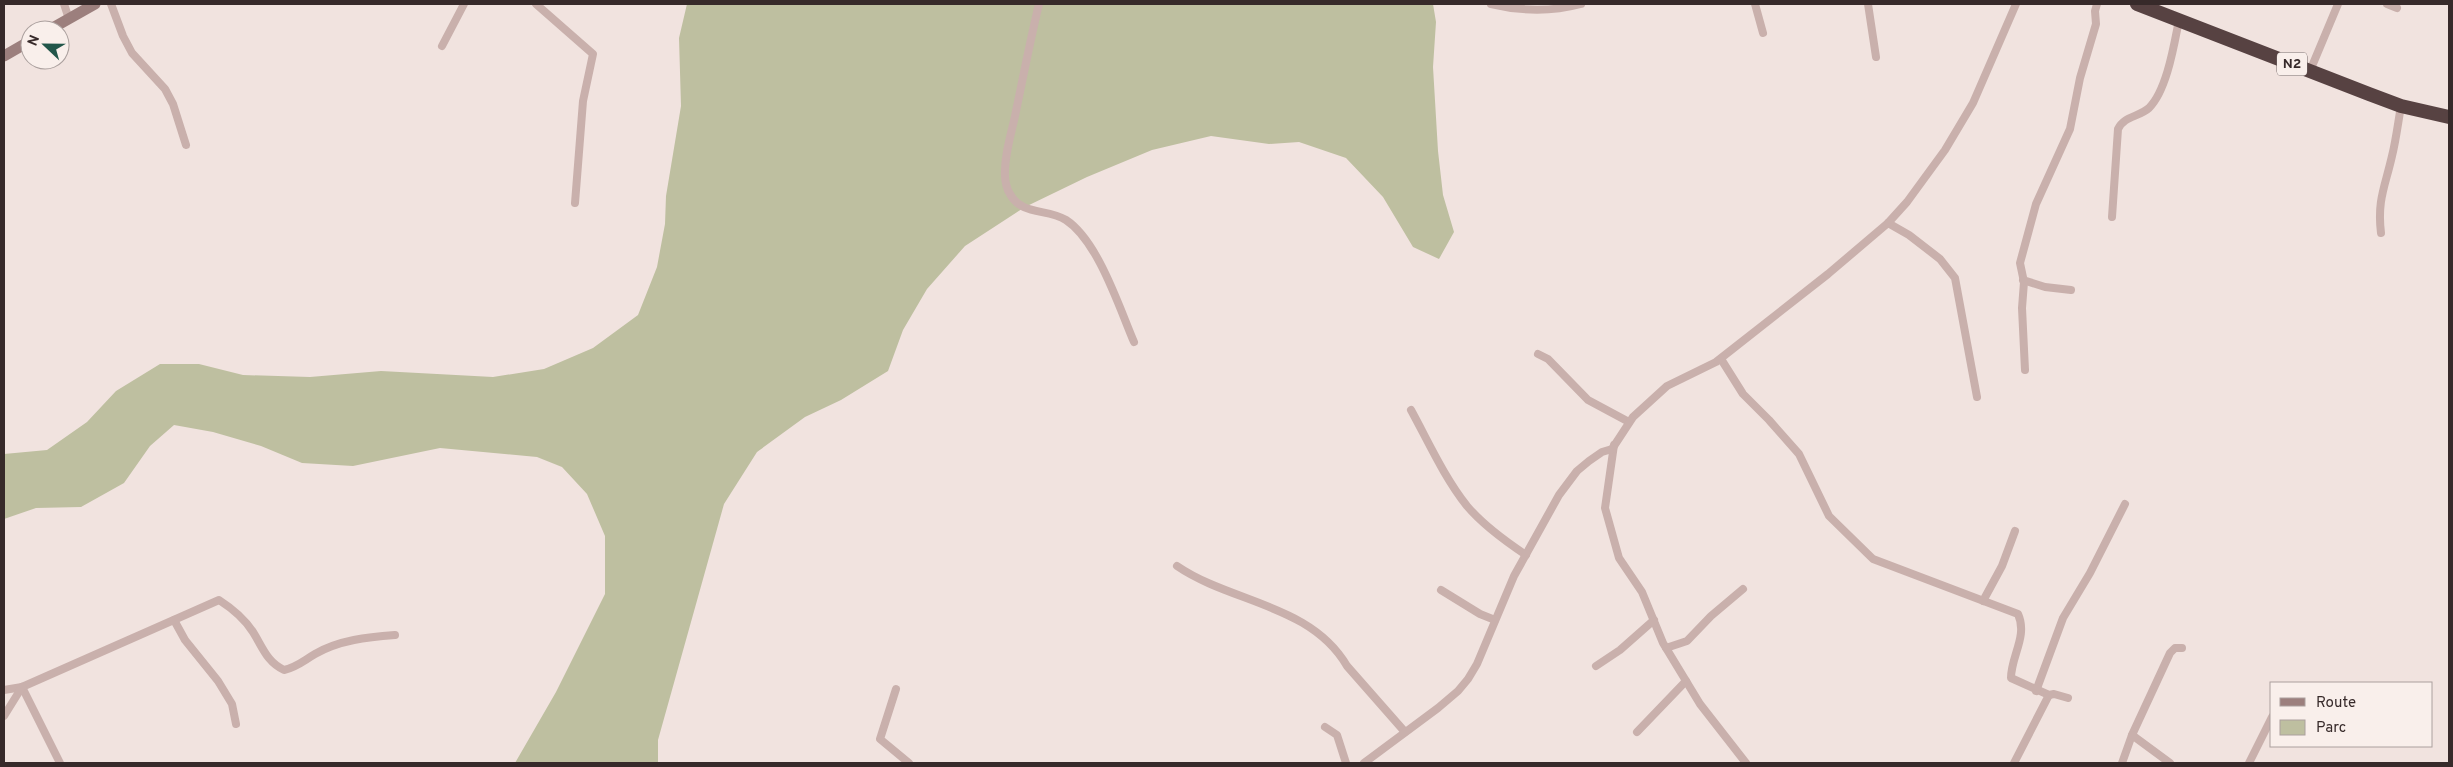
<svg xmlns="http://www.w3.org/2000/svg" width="2453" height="767" font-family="Overpass,sans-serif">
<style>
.green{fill:#bebfa0}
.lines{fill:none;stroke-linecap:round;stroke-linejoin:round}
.street{stroke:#c9b0ac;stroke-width:8}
.secondary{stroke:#9c7f7d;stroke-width:11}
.highway{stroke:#574242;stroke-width:14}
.labels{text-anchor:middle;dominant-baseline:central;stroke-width:5;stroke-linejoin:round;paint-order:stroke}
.shield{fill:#f9efeb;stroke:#716564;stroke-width:1}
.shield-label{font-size:14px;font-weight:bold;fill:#372a2a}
</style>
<rect width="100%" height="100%" fill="#f1e3df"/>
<polygon class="green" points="687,4 1433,4 1436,22 1433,67 1438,151 1443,195 1454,232 1439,259 1413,247 1383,197 1346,158 1299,142 1269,144 1211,136 1152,150 1087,177 1025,207 965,246 927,289 903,330 888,371 841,400 805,417 757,452 724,504 658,740 658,763 515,763 556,692 605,594 605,536 587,494 562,467 537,457 440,448 353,466 302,463 261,446 213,432 174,425 150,446 124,483 81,507 36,508 4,519 4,454 47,450 87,422 116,391 160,364 199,364 243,375 310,377 381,371 493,377 544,369 593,348 638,315 657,267 665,224 666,196 681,106 679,38"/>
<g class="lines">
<g class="street">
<polyline points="64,4 69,19"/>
<polyline points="111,4 123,36 132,53 165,89 173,104 186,145"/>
<polyline points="536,4 593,54 583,101 575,203"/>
<path d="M 1039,4 C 1030,41 1023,78 1015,116 C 1011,135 1004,156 1005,176 C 1005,181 1007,190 1010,194 C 1022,216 1047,208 1066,220 C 1098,241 1119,307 1134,342"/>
<path d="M 1491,4 C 1520,11 1551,12 1581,4"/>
<polyline points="1755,4 1763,33"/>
<polyline points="1868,4 1876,57"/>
<polyline points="2387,4 2397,8"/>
<polyline points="442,46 464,4"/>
<polyline points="2310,71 2338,4"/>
<path d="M 2112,217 L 2118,129 C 2124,116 2139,117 2149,108 C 2167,90 2174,45 2179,20"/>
<polyline points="1888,223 1909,235 1940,259 1955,278 1977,397"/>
<path d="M 2381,233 C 2377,200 2385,187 2392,156 C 2396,140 2398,123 2401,106"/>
<polyline points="2023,280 2045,287 2071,290"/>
<polyline points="1538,354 1548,359 1588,400 1629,422"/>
<path d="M 1721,359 L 1743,394 L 1769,420 L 1799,454 L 1829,516 L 1873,559 L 2018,614 C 2028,636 2011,656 2011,678 L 2049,695 L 2054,694 L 2068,698"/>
<polyline points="2025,370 2022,308 2024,282 2020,263 2036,204 2070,129 2080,78 2096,24 2095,11 2097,4"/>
<path d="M 1411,410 C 1428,441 1444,477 1467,506 C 1483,525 1505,541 1526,555"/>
<polyline points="1614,445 1605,508 1619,558 1642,592 1663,643 1700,704 1746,763"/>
<path d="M 1177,566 C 1231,603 1311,604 1347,666 L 1405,732"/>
<polyline points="1441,590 1480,614 1495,620"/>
<polyline points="1983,601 2002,566 2015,531"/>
<polyline points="174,620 185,640 218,681 232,704 236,724"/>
<polyline points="1666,648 1687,641 1711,616 1743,589"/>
<polyline points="1596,666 1620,650 1654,620"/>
<polyline points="22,687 60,763"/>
<polyline points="896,689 880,739 909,763"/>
<path d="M 4,690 L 22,687 L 219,600 C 233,609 244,618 253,632 C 263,648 267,662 284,670 C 297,667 303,661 315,654 C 339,640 368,637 395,635"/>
<polyline points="2036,691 2063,618 2090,573 2125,504"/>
<polyline points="4,716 22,687"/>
<polyline points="1325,727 1337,735 1346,763"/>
<polyline points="1637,732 1686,681"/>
<polyline points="2132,735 2170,653 2175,648 2182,648"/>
<polyline points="1364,763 1438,708 1458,691 1468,679 1477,664 1514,576 1559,495 1577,471 1589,461 1602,452 1612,449 1633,417 1667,386 1716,362 1828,274 1888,223 1907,202 1945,150 1973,103 2016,4"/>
<polyline points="2014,763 2049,695"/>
<polyline points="2122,763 2132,735 2170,763"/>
<polyline points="2249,763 2272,717"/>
</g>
<g class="secondary">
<polyline points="49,30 95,4"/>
<polyline points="4,56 30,41"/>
</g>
<polyline class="highway" points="2137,4 2369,94 2401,106 2449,117"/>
</g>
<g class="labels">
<rect class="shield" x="2277" y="52.5" width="30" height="23" rx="4"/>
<g class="shield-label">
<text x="2292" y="64">N2</text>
</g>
</g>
<rect width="2453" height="767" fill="none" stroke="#372a2a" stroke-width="10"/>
<rect x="2270" y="682" width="162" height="65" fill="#f9efeb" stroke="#aba09e"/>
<rect x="2280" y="698" width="25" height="8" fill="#9c7f7d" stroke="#aba09e"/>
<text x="2316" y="707" font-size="15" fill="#372a2a">Route</text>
<rect x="2280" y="720" width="25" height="15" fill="#bebfa0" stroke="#aba09e"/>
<text x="2316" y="732" font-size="15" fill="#372a2a">Parc</text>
<g transform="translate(45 45) rotate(292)"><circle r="24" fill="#f9efeb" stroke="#aba09e"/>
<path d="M0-4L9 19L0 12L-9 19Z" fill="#22564a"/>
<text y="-8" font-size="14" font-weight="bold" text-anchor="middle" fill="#372a2a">N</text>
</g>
</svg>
